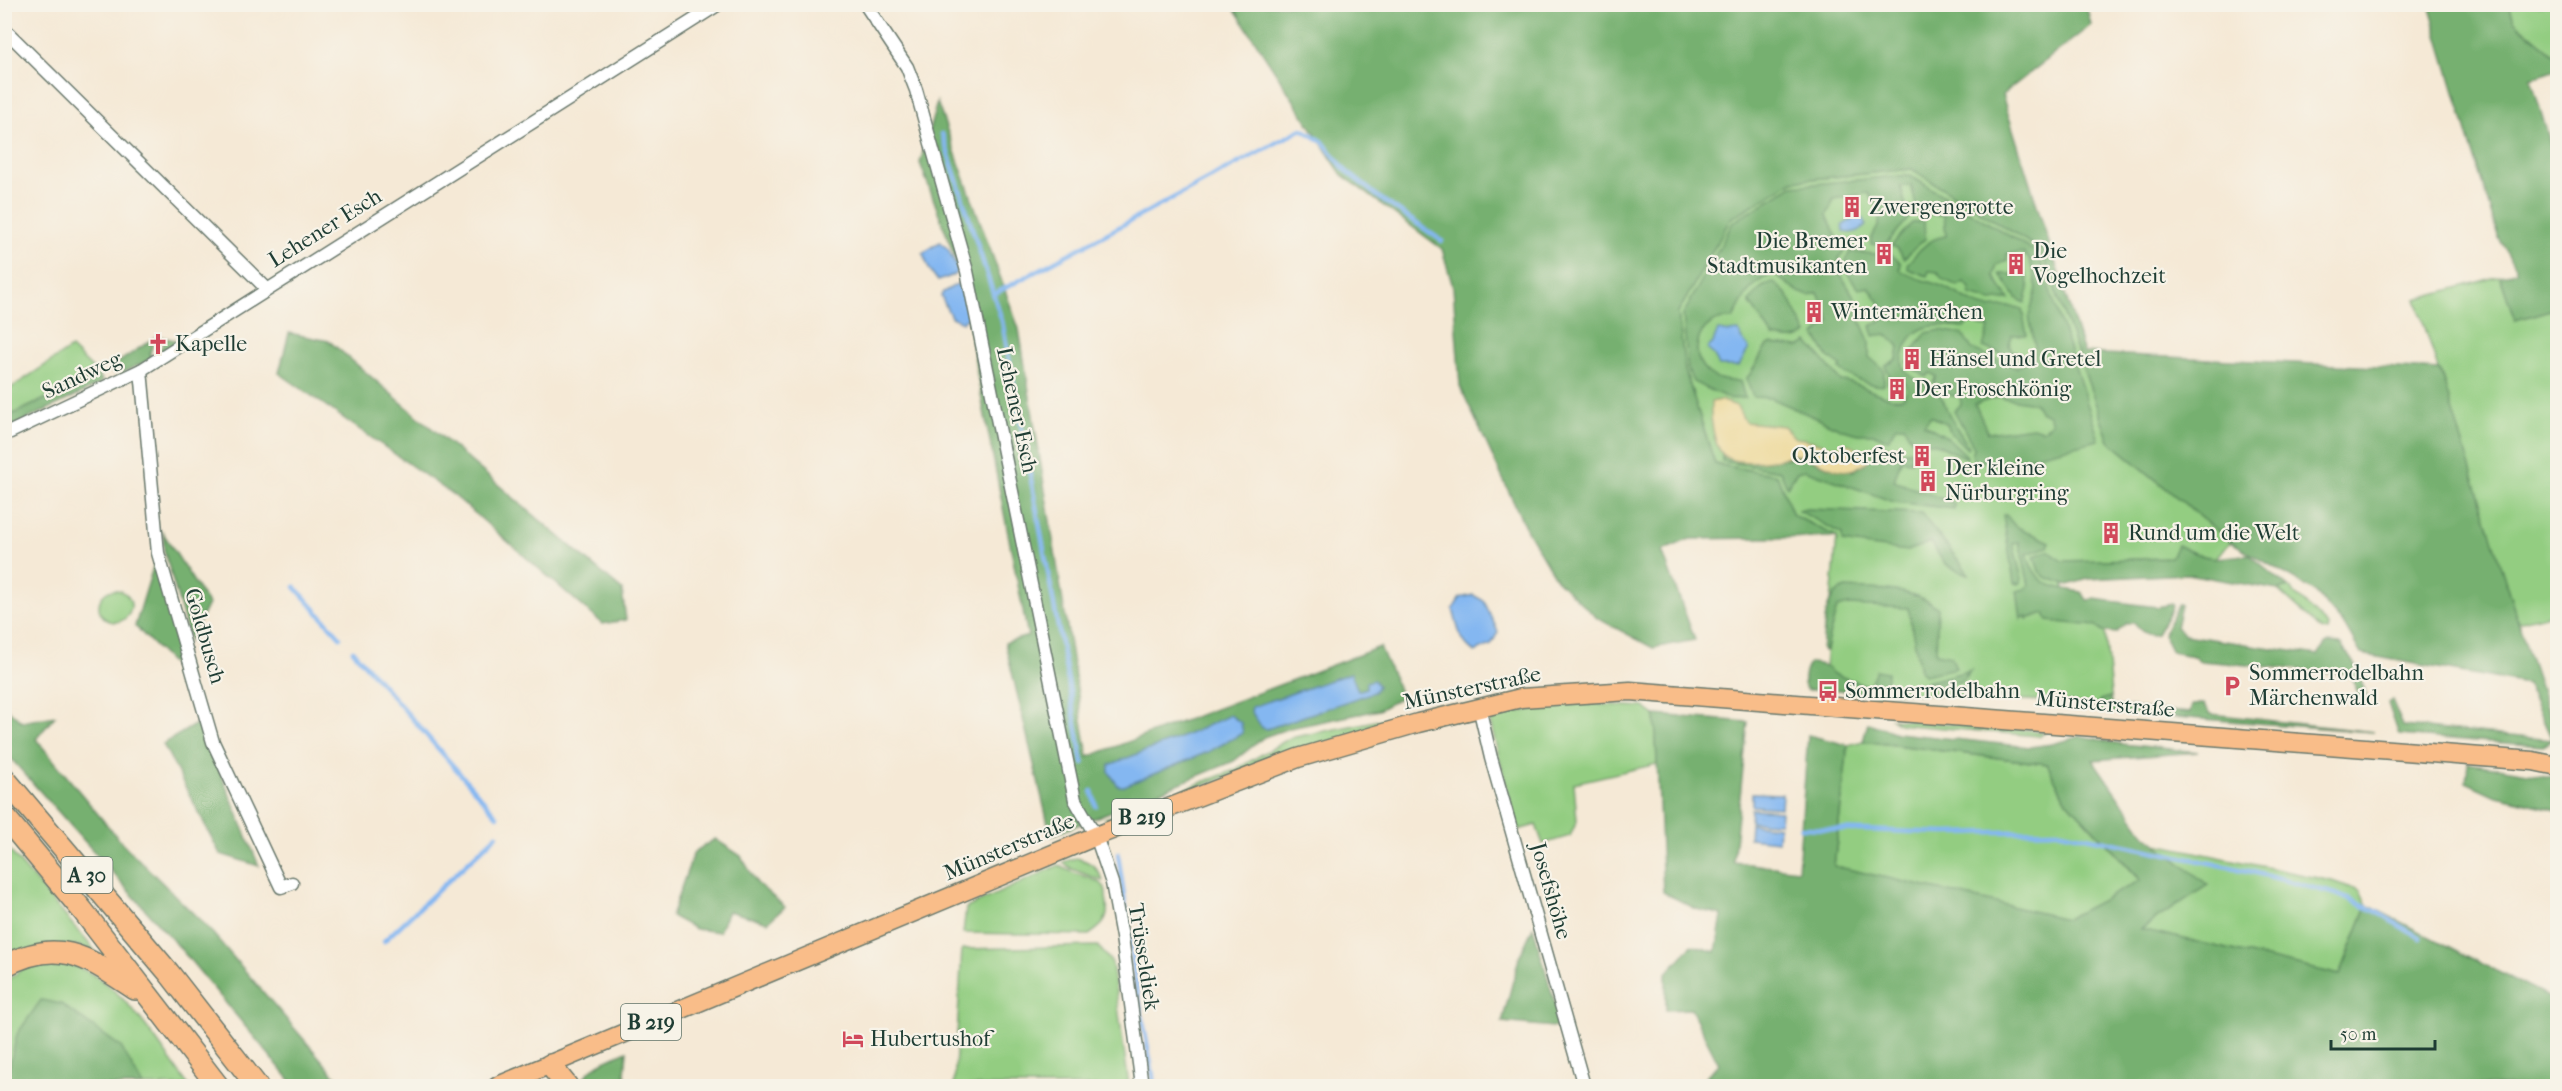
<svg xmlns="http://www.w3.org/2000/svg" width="2562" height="1091" font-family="'IM FELL French Canon',serif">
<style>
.green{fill:#93cd81;stroke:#59855a;stroke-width:1.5}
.forest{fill:#76b06f;stroke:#4a7652;stroke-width:1.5;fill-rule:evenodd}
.sand{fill:#eeda9e;stroke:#868c69;stroke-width:1.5}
.water{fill:#84b7f1;stroke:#527a92;stroke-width:1.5}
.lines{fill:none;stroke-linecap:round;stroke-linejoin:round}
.stream{stroke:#84b7f1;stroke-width:4.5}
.street-casing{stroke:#6a796d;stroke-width:15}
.primary-casing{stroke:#6a796d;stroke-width:21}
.highway-casing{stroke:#6a796d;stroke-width:24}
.street{stroke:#fff;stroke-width:12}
.primary{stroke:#f9bd89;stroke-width:18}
.highway{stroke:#f9bd89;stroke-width:21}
.labels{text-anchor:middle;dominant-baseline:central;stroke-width:4.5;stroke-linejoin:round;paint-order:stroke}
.shield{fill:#f7f3e8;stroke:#60746a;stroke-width:1.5}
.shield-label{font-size:21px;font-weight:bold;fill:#1f3d34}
.poi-label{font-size:22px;fill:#1f3d34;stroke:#f7f3e8;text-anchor:start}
.street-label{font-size:22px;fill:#1f3d34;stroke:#f7f3e8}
</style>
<rect width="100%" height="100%" fill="#f7f3e8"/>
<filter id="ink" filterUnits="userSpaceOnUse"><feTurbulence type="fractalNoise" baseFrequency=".0167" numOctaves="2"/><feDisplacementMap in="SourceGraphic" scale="12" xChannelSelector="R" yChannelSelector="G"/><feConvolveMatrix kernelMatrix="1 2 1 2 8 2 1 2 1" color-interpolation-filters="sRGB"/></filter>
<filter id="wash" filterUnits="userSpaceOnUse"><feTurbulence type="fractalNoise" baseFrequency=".008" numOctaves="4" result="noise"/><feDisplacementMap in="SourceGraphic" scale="24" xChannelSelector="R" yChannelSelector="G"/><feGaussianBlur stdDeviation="1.35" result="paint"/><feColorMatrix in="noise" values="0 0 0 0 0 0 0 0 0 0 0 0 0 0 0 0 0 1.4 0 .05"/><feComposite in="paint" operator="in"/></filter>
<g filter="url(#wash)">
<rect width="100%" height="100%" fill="#f5e9d6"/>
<g class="green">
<polygon points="2509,5 2557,5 2557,57 2514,21"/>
<polygon points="1912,169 2041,250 2109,441 2231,542 2206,567 2065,574 2062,607 2105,632 2112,705 1823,688 1837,537 1793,515 1777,475 1715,464 1685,370 1678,313 1731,218 1793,181"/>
<polygon points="2500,276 2515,320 2557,308 2557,612 2518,622 2416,299"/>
<polygon points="71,348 98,374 5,418 5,392"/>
<polygon points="2288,587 2329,627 2328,631 2321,629 2278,590"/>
<circle cx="115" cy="606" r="16"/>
<polygon points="1579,703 1644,707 1655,715 1657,764 1574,783 1577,821 1570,836 1543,844 1536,825 1518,830 1490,722 1495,715"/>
<polygon points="1406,715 1405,719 1301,750 1110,819 1104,819 1235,770 1290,738"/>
<polygon points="1892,719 2039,731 2045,733 2039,736 1907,725 1899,724"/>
<polygon points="1863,741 2047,764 2065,799 2141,881 2066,919 1834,866 1848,745"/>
<polygon points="4,844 96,952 76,945 5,957"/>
<polygon points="2157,844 2332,881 2360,891 2367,906 2340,975 2140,929 2207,885"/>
<path d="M 1076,858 C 1090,861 1098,867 1103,881 L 1072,869 L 1063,862 Z"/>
<path d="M 1059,865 C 1073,876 1089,875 1102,884 C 1106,888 1106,892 1106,897 C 1110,917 1106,924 1089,935 L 963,933 L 966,908 Z"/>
<polygon points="1098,946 1112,963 1129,1086 954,1086 962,949"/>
<path d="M 48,962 C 113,961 154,1040 189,1086 L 5,1086 L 5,982 L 22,969 Z"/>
</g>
<g class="forest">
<path d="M 1232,5 L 2086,5 L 2091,25 L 2002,95 L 2084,353 L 2440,370 L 2518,622 L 2556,734 C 2552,740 2550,743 2543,746 L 2399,735 L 2388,703 L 2392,700 L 2403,726 L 2552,740 L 2527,684 L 2361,654 L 2345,626 L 2314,591 L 2231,542 L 2109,441 L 2041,250 L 1912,169 L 1793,181 L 1731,218 L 1678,313 L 1685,370 L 1715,464 L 1777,475 L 1793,515 L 1837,537 L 1690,539 L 1662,551 L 1695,640 L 1653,648 L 1597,618 L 1556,579 L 1526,529 L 1460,386 L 1453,287 L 1442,249 L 1342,175 Z"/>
<polygon points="2429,5 2509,5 2514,21 2557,57 2557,70 2531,78 2557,166 2557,308 2515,320 2500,276 2517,271 2498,236"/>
<polygon points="937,102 1019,329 1088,757 1380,647 1402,697 1379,710 1290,728 1264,737 1234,761 1051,836 1005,643 1028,636 978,380 962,276 920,163"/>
<path d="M 1909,175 L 2038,253 L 2099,440 L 1988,467 L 1985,460 L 1976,463 L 1972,455 L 1974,448 L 1954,410 L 1961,405 L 1960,396 L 1952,396 L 1933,382 L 1936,376 L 1930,373 L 1926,377 L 1915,370 L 1908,362 L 1914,363 L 1915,357 L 1910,355 L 1926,333 L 1941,330 L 1962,334 L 1972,349 L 2016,368 L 2033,357 L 2035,346 L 2029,316 L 2037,289 L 2030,260 L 2023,253 L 2007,254 L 2007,261 L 1997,265 L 1994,276 L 2009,299 L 1991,301 L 1970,295 L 1970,288 L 1964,282 L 1958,286 L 1942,279 L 1938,272 L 1929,271 L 1927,276 L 1908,269 L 1907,264 C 1919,251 1928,238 1946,236 L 1944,215 L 1918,214 L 1911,185 L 1901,187 L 1909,218 L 1887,243 L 1871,245 C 1870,236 1875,234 1878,226 C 1883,214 1875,202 1868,193 L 1834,199 L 1827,215 L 1838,240 L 1858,242 L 1861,246 L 1848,247 L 1839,257 L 1838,270 L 1859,305 L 1860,320 L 1869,341 L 1869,357 L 1884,370 L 1884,385 C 1873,388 1848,376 1839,369 L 1841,366 L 1828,357 L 1815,335 L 1830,321 L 1818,293 L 1809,296 L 1799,292 L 1773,274 C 1748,285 1745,296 1733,319 C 1687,314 1681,385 1740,381 L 1745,398 L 1730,399 L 1693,382 L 1688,370 L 1683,315 L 1733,222 L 1792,186 ZM 1999,397 L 2034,403 L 2039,411 L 2049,415 L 2052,423 L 2042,430 L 2033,427 L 1988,433 L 1975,404 Z"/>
<polygon points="1924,221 1925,239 1904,258 1897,248 1891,246 1912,223"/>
<path d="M 1850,252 L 1878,254 L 1880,258 L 1888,259 L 1890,254 L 1901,263 L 1900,270 C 1914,280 1932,281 1948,289 C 1963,295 1967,303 1985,307 C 1998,309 2010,304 2022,309 L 2027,335 L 2012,335 L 2009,346 L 2013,351 L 2020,353 L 2015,359 L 1983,347 L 1989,328 L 1969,322 L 1964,328 C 1939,323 1912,322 1904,353 C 1902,359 1901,365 1905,370 C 1912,381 1930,384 1939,394 C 1944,399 1944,404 1947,410 C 1952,422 1961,434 1968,446 L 1967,449 L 1951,433 L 1947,424 L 1931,416 L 1924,424 L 1947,437 L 1966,455 L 1967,458 L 1934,443 L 1912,440 L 1904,426 L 1896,426 L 1888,440 L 1875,434 L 1859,434 L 1843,430 L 1771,398 L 1753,397 L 1746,379 C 1757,368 1761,349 1770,344 L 1799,347 L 1808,342 L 1841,381 C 1860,381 1886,404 1904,397 L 1907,390 L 1906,384 L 1896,379 L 1888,383 L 1889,374 L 1885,366 L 1897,359 L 1899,347 C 1892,337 1886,332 1874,336 L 1871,326 L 1883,319 L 1880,303 L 1869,287 L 1859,289 C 1849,276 1840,268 1850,252 Z"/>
<polygon points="2000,274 2026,274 2029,289 2025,303 2016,298"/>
<path d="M 1773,282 L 1787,294 L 1807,334 C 1791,343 1789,338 1773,337 L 1749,302 C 1755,292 1762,285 1773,282 Z"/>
<polygon points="289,333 329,341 622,590 626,620 603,624 456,497 279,373"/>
<polygon points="157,336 175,340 175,345 157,357 159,349 163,345 162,341 155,340 150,353 152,359 119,374 110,371 110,368"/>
<polygon points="98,374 102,380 100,384 5,430 5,418"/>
<polygon points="1880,444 1899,451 1913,451 1911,461 1901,460 1894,481 1954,503 1954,509 1894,502 1805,470 1797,472 1787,487 1780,471 1722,461 1722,454 1737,461 1755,462 1802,456 1829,467 1854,471 1868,461 1868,458"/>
<path d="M 1806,509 L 1921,513 L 1969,574 C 1945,568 1943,563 1931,542 L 1907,551 L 1842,542 L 1842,534 L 1799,511 Z"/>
<path d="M 2003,515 L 2006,515 L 2015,526 L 2050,542 L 2048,547 L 2027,554 C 2036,586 2052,587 2082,592 L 2087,600 L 2094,599 L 2157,607 L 2172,604 L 2171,610 L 2157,634 C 2147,637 2140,631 2134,623 L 2127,623 L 2116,633 L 2105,632 L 2095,626 L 2048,621 L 2045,613 L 2027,619 L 2026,616 L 2021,619 L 2017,591 L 2025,589 L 2029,585 L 2019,542 L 2013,544 L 2022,579 L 2019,584 L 2014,583 Z"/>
<polygon points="163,533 208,604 190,641 164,550"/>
<path d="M 2177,545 C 2208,561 2215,559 2249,554 L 2288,587 L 2278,590 L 2187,574 L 2088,579 L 2068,585 L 2045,577 L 2039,571 L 2034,556 L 2048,551 L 2063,561 L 2171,558 Z"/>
<polygon points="155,561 161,575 196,711 192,710 183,675 135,626"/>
<path d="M 1846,588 C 1877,590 1913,587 1938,608 L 1936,653 L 1951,656 L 1956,668 L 1924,675 L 1920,671 L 1908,608 L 1849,605 L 1837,608 L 1825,651 L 1822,650 C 1825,629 1822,594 1846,588 Z"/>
<polygon points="2179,604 2181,605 2176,627 2185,635 2318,655 2326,643 2341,644 2358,670 2367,698 2360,697 2350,674 2201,661 2192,656 2172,652 2163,634"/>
<path d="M 1810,663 C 1819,664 1827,664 1831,673 L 1869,686 L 1876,670 L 1887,672 L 1886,688 L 1879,695 L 1839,690 L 1807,690 C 1801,683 1804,670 1810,663 Z"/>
<polygon points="1971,670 1961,682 1924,685 1926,682"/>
<polygon points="2111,697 2112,706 2190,713 2192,704 2204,704 2211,714 2374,732 2096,711 2094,709 2100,700"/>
<polygon points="4,706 22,722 55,716 36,739 121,842 209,929 344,1086 295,1086 185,954 5,752"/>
<polygon points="1655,715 1748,722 1733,862 1798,870 1808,735 1848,745 1834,866 2066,919 2141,880 2065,799 2047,764 1863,741 1868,723 1897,733 2030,747 2052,744 2081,736 2122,744 2198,752 2093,760 2144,834 2208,885 2141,929 2340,975 2367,906 2373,908 2557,1002 2557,1086 1697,1086 1719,1064 1691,1009 1666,1010 1666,974 1692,945 1716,952 1722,915 1696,909 1663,892"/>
<polygon points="196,724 203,733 212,752 259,866 220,854 163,744"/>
<polygon points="2468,763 2557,778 2557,810 2496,796 2466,782"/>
<polygon points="715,839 741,856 757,883 785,907 768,922 728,911 719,932 695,929 671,916 694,852"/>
<polygon points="1533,927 1562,1028 1502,1022 1519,958"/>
<polygon points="41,1000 61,1004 121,1047 143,1086 9,1086 6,1080 17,1034"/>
<path d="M 627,1051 L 625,1074 L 628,1086 L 580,1086 C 588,1065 607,1060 627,1051 Z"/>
</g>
<path class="sand" d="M 1720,400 L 1737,406 L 1745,422 L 1784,426 L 1795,438 C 1819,439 1822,451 1849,444 L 1868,458 L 1868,461 C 1837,485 1825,457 1795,455 C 1787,455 1780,460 1773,460 C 1759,462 1739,464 1727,458 C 1713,450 1710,416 1711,402 Z"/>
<g class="water">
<path d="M 1854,218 L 1864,219 L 1866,225 C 1862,231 1852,234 1844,232 L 1843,225 Z"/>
<polygon points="940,242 948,249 958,270 954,275 938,281 929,269 923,253"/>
<polygon points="959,283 970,317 962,322 951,317 941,296 943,292"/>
<polygon points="1718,330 1730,332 1739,331 1741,338 1749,348 1739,366 1719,366 1714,355 1707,349 1713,343"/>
<path d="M 1473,595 L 1484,601 L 1498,632 L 1491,645 L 1475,652 C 1459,642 1458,627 1453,609 L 1460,598 Z"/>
<polygon points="1351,673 1358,691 1366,688 1366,682 1374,680 1378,686 1374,692 1267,729 1262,728 1251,711 1252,707"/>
<polygon points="1230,715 1241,723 1243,733 1208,752 1124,786 1118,786 1109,772 1109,765 1187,735"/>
<polygon points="1752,793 1782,794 1781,808 1752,806"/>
<polygon points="1751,809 1781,811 1780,823 1750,822"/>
<polygon points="1750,824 1779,827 1778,841 1749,838"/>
</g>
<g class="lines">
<g class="stream">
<polyline points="942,134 1002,321 1083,763"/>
<polyline points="994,294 1302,129 1322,141 1346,171 1380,198 1442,241"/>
<polyline points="295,587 340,637"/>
<polyline points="353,651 497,816"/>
<polyline points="1092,791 1096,806"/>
<polyline points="1801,828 1945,833 2057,831 2253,872 2336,894 2375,911 2420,938"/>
<polyline points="1118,853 1137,990 1155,1086"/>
<polyline points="384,941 497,835"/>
</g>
</g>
</g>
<g filter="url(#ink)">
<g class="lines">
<defs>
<g id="street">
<polyline points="865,4 907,67 916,90 967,271 1075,800 1096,836 1112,883 1122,937 1142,1086"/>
<polyline points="4,29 267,289"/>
<polyline points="141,370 158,553 213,742 281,887 292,883"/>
<polyline points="4,435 141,370 719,4"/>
<polyline points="1479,707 1491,758 1584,1086"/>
</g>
<polyline id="primary" points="498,1086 1096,836 1298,758 1418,723 1521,698 1630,691 2533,761 2558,766"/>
<g id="highway">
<polyline points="4,778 169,973 257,1086"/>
<polyline points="4,816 83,911 218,1086"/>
<path d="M 4,966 C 60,936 88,958 135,989"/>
<polyline points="550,1065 567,1086"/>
</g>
</defs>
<use href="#street" class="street-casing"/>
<use href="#primary" class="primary-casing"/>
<use href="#highway" class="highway-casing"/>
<use href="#street" class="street"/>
<use href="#primary" class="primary"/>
<use href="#highway" class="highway"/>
</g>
</g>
<defs>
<symbol id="building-bare" viewBox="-9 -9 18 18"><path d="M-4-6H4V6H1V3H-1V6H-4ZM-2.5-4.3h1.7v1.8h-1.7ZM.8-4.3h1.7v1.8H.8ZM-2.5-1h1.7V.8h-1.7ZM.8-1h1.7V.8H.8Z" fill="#d1495b" stroke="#f7f3e8" stroke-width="2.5" paint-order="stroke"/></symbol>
<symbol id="church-bare" viewBox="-9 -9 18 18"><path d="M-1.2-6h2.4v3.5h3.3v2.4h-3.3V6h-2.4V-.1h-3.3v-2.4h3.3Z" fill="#d1495b" stroke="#f7f3e8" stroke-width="2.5" paint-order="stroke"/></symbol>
<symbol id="parking-bare" viewBox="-9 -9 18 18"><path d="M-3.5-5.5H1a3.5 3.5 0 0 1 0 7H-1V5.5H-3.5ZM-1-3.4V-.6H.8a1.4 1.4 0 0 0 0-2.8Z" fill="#d1495b" stroke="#f7f3e8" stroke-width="2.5" paint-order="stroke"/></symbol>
<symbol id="bus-bare" viewBox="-9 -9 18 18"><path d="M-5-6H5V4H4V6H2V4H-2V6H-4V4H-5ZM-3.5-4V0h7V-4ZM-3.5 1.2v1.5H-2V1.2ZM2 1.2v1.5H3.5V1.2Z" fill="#d1495b" stroke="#f7f3e8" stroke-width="2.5" paint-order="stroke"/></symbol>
<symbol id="hotel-bare" viewBox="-9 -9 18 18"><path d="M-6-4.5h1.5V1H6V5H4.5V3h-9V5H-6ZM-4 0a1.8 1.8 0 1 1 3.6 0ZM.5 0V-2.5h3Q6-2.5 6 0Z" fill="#d1495b" stroke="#f7f3e8" stroke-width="2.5" paint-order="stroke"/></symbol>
</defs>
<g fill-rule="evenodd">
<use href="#building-bare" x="1837" y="192" width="30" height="30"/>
<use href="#building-bare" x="1869" y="239" width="30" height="30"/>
<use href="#building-bare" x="2001" y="249" width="30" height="30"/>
<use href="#building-bare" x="1799" y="297" width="30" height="30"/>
<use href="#church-bare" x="143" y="329" width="30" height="30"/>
<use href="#building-bare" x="1897" y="344" width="30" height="30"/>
<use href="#building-bare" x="1882" y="374" width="30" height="30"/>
<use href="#building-bare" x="1907" y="441" width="30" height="30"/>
<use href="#building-bare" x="1913" y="466" width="30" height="30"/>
<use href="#building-bare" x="2096" y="518" width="30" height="30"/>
<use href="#parking-bare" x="2217" y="671" width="30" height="30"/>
<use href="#bus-bare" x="1813" y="676" width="30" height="30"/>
<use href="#hotel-bare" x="838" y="1024" width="30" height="30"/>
</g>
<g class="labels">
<g class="shield">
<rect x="1112" y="799" width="60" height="36" rx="4.5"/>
<rect x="61.5" y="857" width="51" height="36" rx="4.5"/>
<rect x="621" y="1004" width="60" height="36" rx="4.5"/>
</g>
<g class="shield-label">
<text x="1142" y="817">B 219</text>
<text x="87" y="875">A 30</text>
<text x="651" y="1022">B 219</text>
</g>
<g class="poi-label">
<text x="1869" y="207">Zwergengrotte</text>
<text x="1867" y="241" text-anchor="end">Die Bremer<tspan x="1867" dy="25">Stadtmusikanten</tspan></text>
<text x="2033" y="251">Die<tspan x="2033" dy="25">Vogelhochzeit</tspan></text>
<text x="1831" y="312">Wintermärchen</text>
<text x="175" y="344">Kapelle</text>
<text x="1929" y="359">Hänsel und Gretel</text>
<text x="1914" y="389">Der Froschkönig</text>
<text x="1905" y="456" text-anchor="end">Oktoberfest</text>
<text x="1945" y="468">Der kleine<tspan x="1945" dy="25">Nürburgring</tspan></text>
<text x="2128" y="533">Rund um die Welt</text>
<text x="2249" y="673">Sommerrodelbahn<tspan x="2249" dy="25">Märchenwald</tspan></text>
<text x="1845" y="691">Sommerrodelbahn</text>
<text x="870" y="1039">Hubertushof</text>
</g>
<g class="street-label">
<text transform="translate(325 228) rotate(-32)">Lehener Esch</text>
<text transform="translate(82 375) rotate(-25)">Sandweg</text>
<text transform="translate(1017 410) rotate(78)">Lehener Esch</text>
<text transform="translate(205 636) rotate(74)">Goldbusch</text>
<text transform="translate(1472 688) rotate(-12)">Münsterstraße</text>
<text transform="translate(2105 704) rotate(5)">Münsterstraße</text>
<text transform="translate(1009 847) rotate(-23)">Münsterstraße</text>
<text transform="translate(1551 891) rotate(74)">Josefshöhe</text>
<text transform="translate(1144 957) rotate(81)">Trüsseldiek</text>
</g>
</g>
<rect width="2562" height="1091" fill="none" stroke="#f7f3e8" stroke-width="24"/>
<path d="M2331 1040v9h104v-9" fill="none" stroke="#1f3d34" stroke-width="3"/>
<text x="2340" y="1040" font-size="18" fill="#1f3d34" stroke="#f7f3e8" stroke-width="4.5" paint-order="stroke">50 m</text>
</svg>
